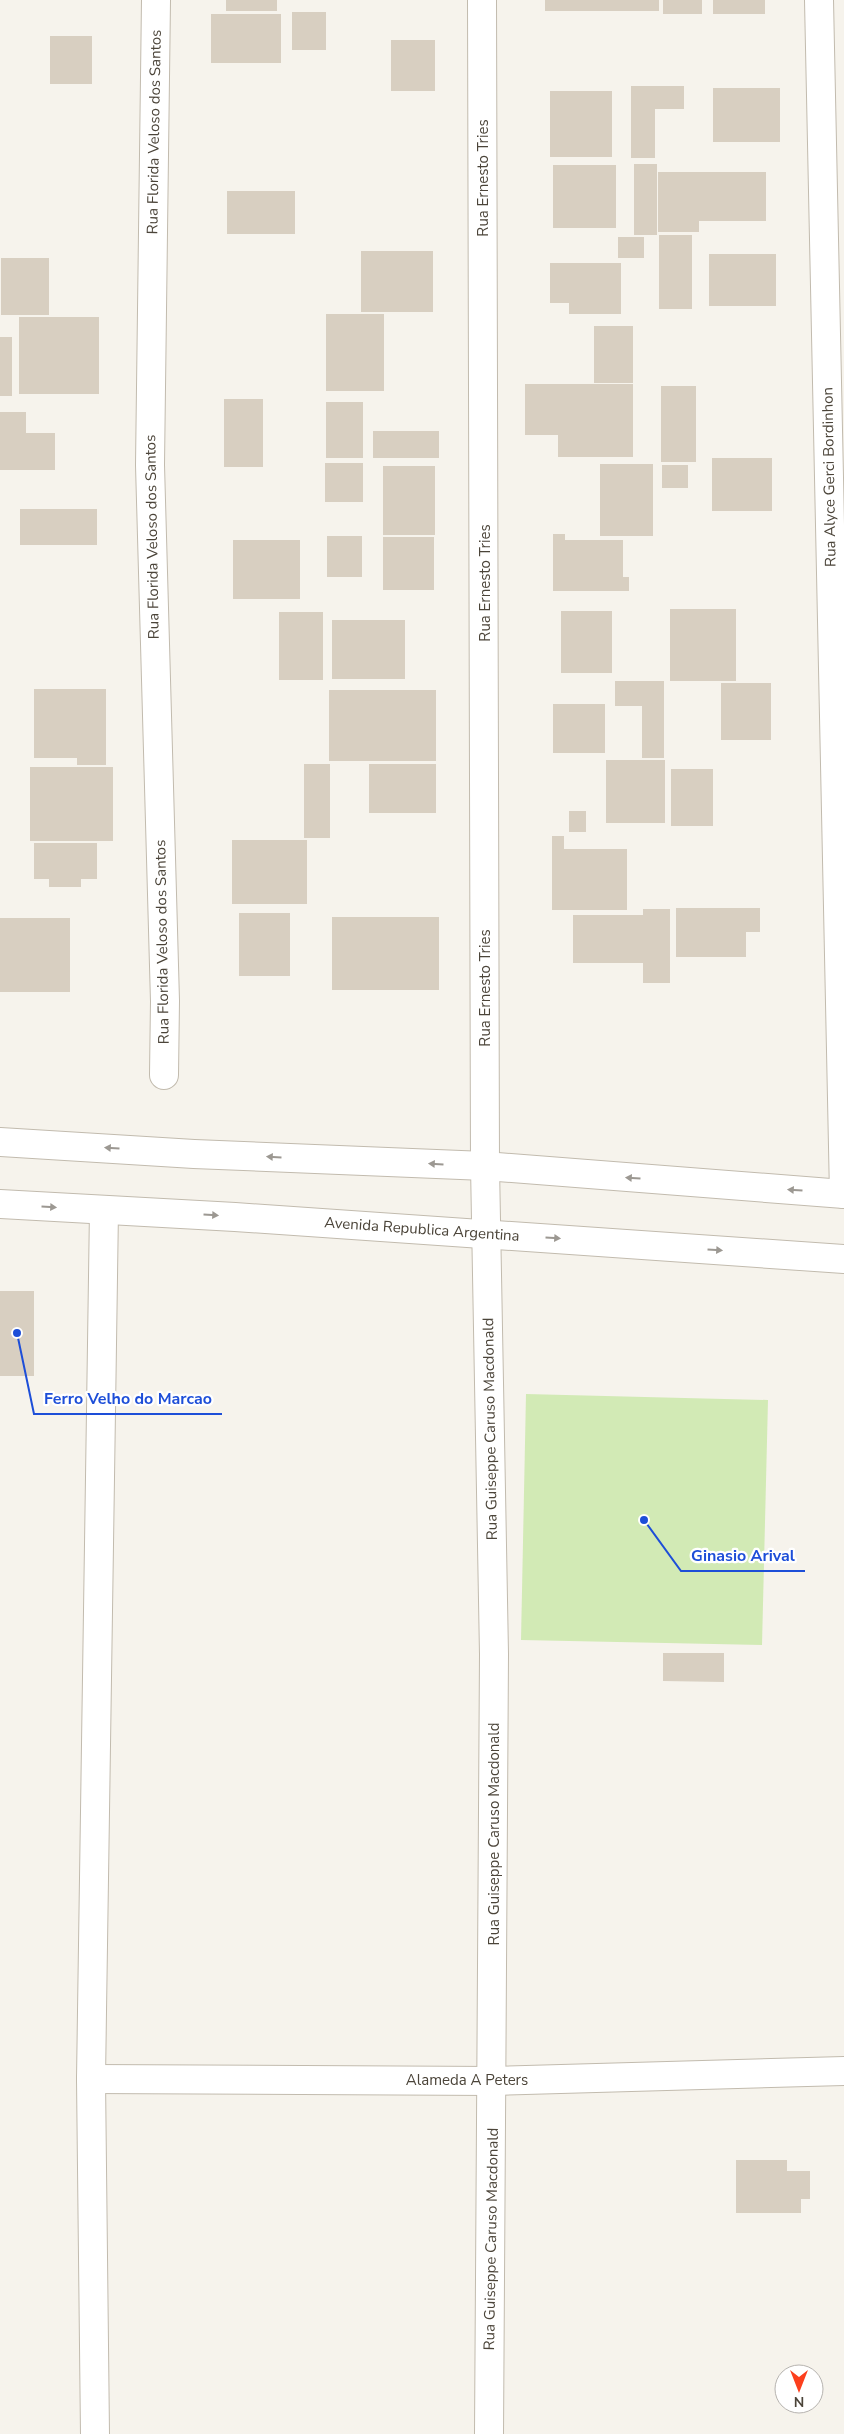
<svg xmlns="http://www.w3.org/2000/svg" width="844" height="2434" font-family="'Nunito Sans',sans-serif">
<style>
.green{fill:#d2eab5}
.building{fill:#d8cfc1}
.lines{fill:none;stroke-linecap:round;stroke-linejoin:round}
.minor-casing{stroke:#c2bbae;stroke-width:30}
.minor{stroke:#fff;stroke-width:28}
.oneway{fill:#9c9892}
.labels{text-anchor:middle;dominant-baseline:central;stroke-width:4.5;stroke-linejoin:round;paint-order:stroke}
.street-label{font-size:15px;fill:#4b4439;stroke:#fff}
.leader{fill:none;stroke:#1d4ed8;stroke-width:2}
.callout-dot{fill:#1d4ed8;stroke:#fff;stroke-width:2}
.callout-label{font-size:16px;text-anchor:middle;font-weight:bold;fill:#1d4ed8;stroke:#fff;stroke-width:4.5;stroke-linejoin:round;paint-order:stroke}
</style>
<rect width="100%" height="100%" fill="#f6f3ec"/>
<polygon class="green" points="526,1394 768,1400 762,1645 521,1640"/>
<g class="building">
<rect x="226" y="0" width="51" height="11"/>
<rect x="545" y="0" width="114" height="11"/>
<rect x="663" y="0" width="39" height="14"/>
<rect x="713" y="0" width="52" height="14"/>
<rect x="292" y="12" width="34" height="38"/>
<rect x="211" y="14" width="70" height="49"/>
<rect x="50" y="36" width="42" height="48"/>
<rect x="391" y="40" width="44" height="51"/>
<polygon points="631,86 684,86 684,109 655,109 655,158 631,158"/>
<rect x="713" y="88" width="67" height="54"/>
<rect x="550" y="91" width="62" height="66"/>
<rect x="634" y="164" width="23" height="71"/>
<rect x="553" y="165" width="63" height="63"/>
<polygon points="658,172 766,172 766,221 699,221 699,232 658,232"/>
<rect x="227" y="191" width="68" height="43"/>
<rect x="659" y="235" width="33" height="74"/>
<rect x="618" y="237" width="26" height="21"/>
<rect x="361" y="251" width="72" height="61"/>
<rect x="709" y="254" width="67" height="52"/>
<rect x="1" y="258" width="48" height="57"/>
<polygon points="550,263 621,263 621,314 569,314 569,303 550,303"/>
<rect x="326" y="314" width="58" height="77"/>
<rect x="19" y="317" width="80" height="77"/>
<rect x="594" y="326" width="39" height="57"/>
<rect x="0" y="337" width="12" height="59"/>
<polygon points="525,384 633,384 633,457 558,457 558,435 525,435"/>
<rect x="661" y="386" width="35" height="76"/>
<rect x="224" y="399" width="39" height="68"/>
<rect x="326" y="402" width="37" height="56"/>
<polygon points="0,412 26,412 26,433 55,433 55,470 0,470"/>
<rect x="373" y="431" width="66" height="27"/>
<rect x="712" y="458" width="60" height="53"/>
<rect x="325" y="463" width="38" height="39"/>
<rect x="600" y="464" width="53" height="72"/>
<rect x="662" y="465" width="26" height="23"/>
<rect x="383" y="466" width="52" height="69"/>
<rect x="20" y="509" width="77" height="36"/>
<polygon points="553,534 565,534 565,540 623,540 623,577 629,577 629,591 553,591"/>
<rect x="327" y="536" width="35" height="41"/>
<rect x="383" y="537" width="51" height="53"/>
<rect x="233" y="540" width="67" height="59"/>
<rect x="670" y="609" width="66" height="72"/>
<rect x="561" y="611" width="51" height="62"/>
<rect x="279" y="612" width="44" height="68"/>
<rect x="332" y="620" width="73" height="59"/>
<polygon points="615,681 664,681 664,758 642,758 642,706 615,706"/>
<rect x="721" y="683" width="50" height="57"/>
<polygon points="34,689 106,689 106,765 77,765 77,758 34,758"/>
<rect x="329" y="690" width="107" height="71"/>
<rect x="553" y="704" width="52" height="49"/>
<rect x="606" y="760" width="59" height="63"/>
<rect x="304" y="764" width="26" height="74"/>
<rect x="369" y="764" width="67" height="49"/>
<rect x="30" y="767" width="83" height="74"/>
<rect x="671" y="769" width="42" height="57"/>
<rect x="569" y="811" width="17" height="21"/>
<polygon points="552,836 564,836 564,849 627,849 627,910 552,910"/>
<rect x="232" y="840" width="75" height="64"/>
<polygon points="34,843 97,843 97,879 81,879 81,887 49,887 49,879 34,879"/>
<polygon points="676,908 760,908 760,932 746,932 746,957 676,957"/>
<polygon points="643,909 670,909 670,983 643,983 643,963 573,963 573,915 643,915"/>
<rect x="239" y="913" width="51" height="63"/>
<rect x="332" y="917" width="107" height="73"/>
<rect x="0" y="918" width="70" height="74"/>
<rect x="0" y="1291" width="34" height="85"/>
<polygon points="663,1653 724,1653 724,1682 663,1681"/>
<polygon points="736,2160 787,2160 787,2171 810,2171 810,2199 801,2199 801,2213 736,2213"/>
</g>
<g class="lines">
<defs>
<g id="minor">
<polyline points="156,0 150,465 165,1001 164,1075"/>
<polyline points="482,0 485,1166 494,1654 489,2434"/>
<polyline points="819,0 844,1194"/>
<polyline points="0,1142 194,1154 485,1166 844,1194"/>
<polyline points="0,1204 235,1217 844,1259"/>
<polyline points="91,2079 493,2081 844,2071"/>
<polyline points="95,2434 91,2079 104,1210"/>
</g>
</defs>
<use href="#minor" class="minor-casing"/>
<use href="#minor" class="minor"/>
</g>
<defs><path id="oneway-solid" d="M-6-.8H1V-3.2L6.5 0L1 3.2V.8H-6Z" transform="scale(1.25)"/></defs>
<g class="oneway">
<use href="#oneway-solid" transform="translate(112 1148) rotate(-176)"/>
<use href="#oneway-solid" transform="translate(274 1157) rotate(-177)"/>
<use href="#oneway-solid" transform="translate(436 1164) rotate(-177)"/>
<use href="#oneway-solid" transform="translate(633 1178) rotate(-176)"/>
<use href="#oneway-solid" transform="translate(795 1190) rotate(-176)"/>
<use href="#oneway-solid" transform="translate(49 1207) rotate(3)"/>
<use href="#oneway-solid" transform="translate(211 1215) rotate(3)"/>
<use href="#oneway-solid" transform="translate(553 1238) rotate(4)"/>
<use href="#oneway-solid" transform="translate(715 1250) rotate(4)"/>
</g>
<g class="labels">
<g class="street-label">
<text transform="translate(154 132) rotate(-89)">Rua Florida Veloso dos Santos</text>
<text transform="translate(483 178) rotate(-90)">Rua Ernesto Tries</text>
<text transform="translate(829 477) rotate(-91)">Rua Alyce Gerci Bordinhon</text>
<text transform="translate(152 537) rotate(-91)">Rua Florida Veloso dos Santos</text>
<text transform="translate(485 583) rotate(-90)">Rua Ernesto Tries</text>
<text transform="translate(162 942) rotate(-91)">Rua Florida Veloso dos Santos</text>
<text transform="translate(485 988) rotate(-90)">Rua Ernesto Tries</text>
<text transform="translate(422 1229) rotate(4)">Avenida Republica Argentina</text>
<text transform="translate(490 1429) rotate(-91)">Rua Guiseppe Caruso Macdonald</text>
<text transform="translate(494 1834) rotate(-90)">Rua Guiseppe Caruso Macdonald</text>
<text x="467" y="2080">Alameda A Peters</text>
<text transform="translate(491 2239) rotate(-89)">Rua Guiseppe Caruso Macdonald</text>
</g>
</g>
<path class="leader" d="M17 1333L34 1414H222M644 1520L681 1571H805"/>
<g class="callout-dot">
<circle cx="17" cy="1333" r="5"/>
<circle cx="644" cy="1520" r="5"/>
</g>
<g class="callout-label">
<text x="128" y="1404">Ferro Velho do Marcao</text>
<text x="743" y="1561">Ginasio Arival</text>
</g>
<g transform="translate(799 2389) rotate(180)"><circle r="24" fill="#ffffff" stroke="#b7b4b0"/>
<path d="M0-4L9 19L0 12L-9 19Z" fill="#fc3f1d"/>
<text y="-8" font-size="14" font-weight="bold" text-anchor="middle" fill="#4b4439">N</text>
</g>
</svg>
